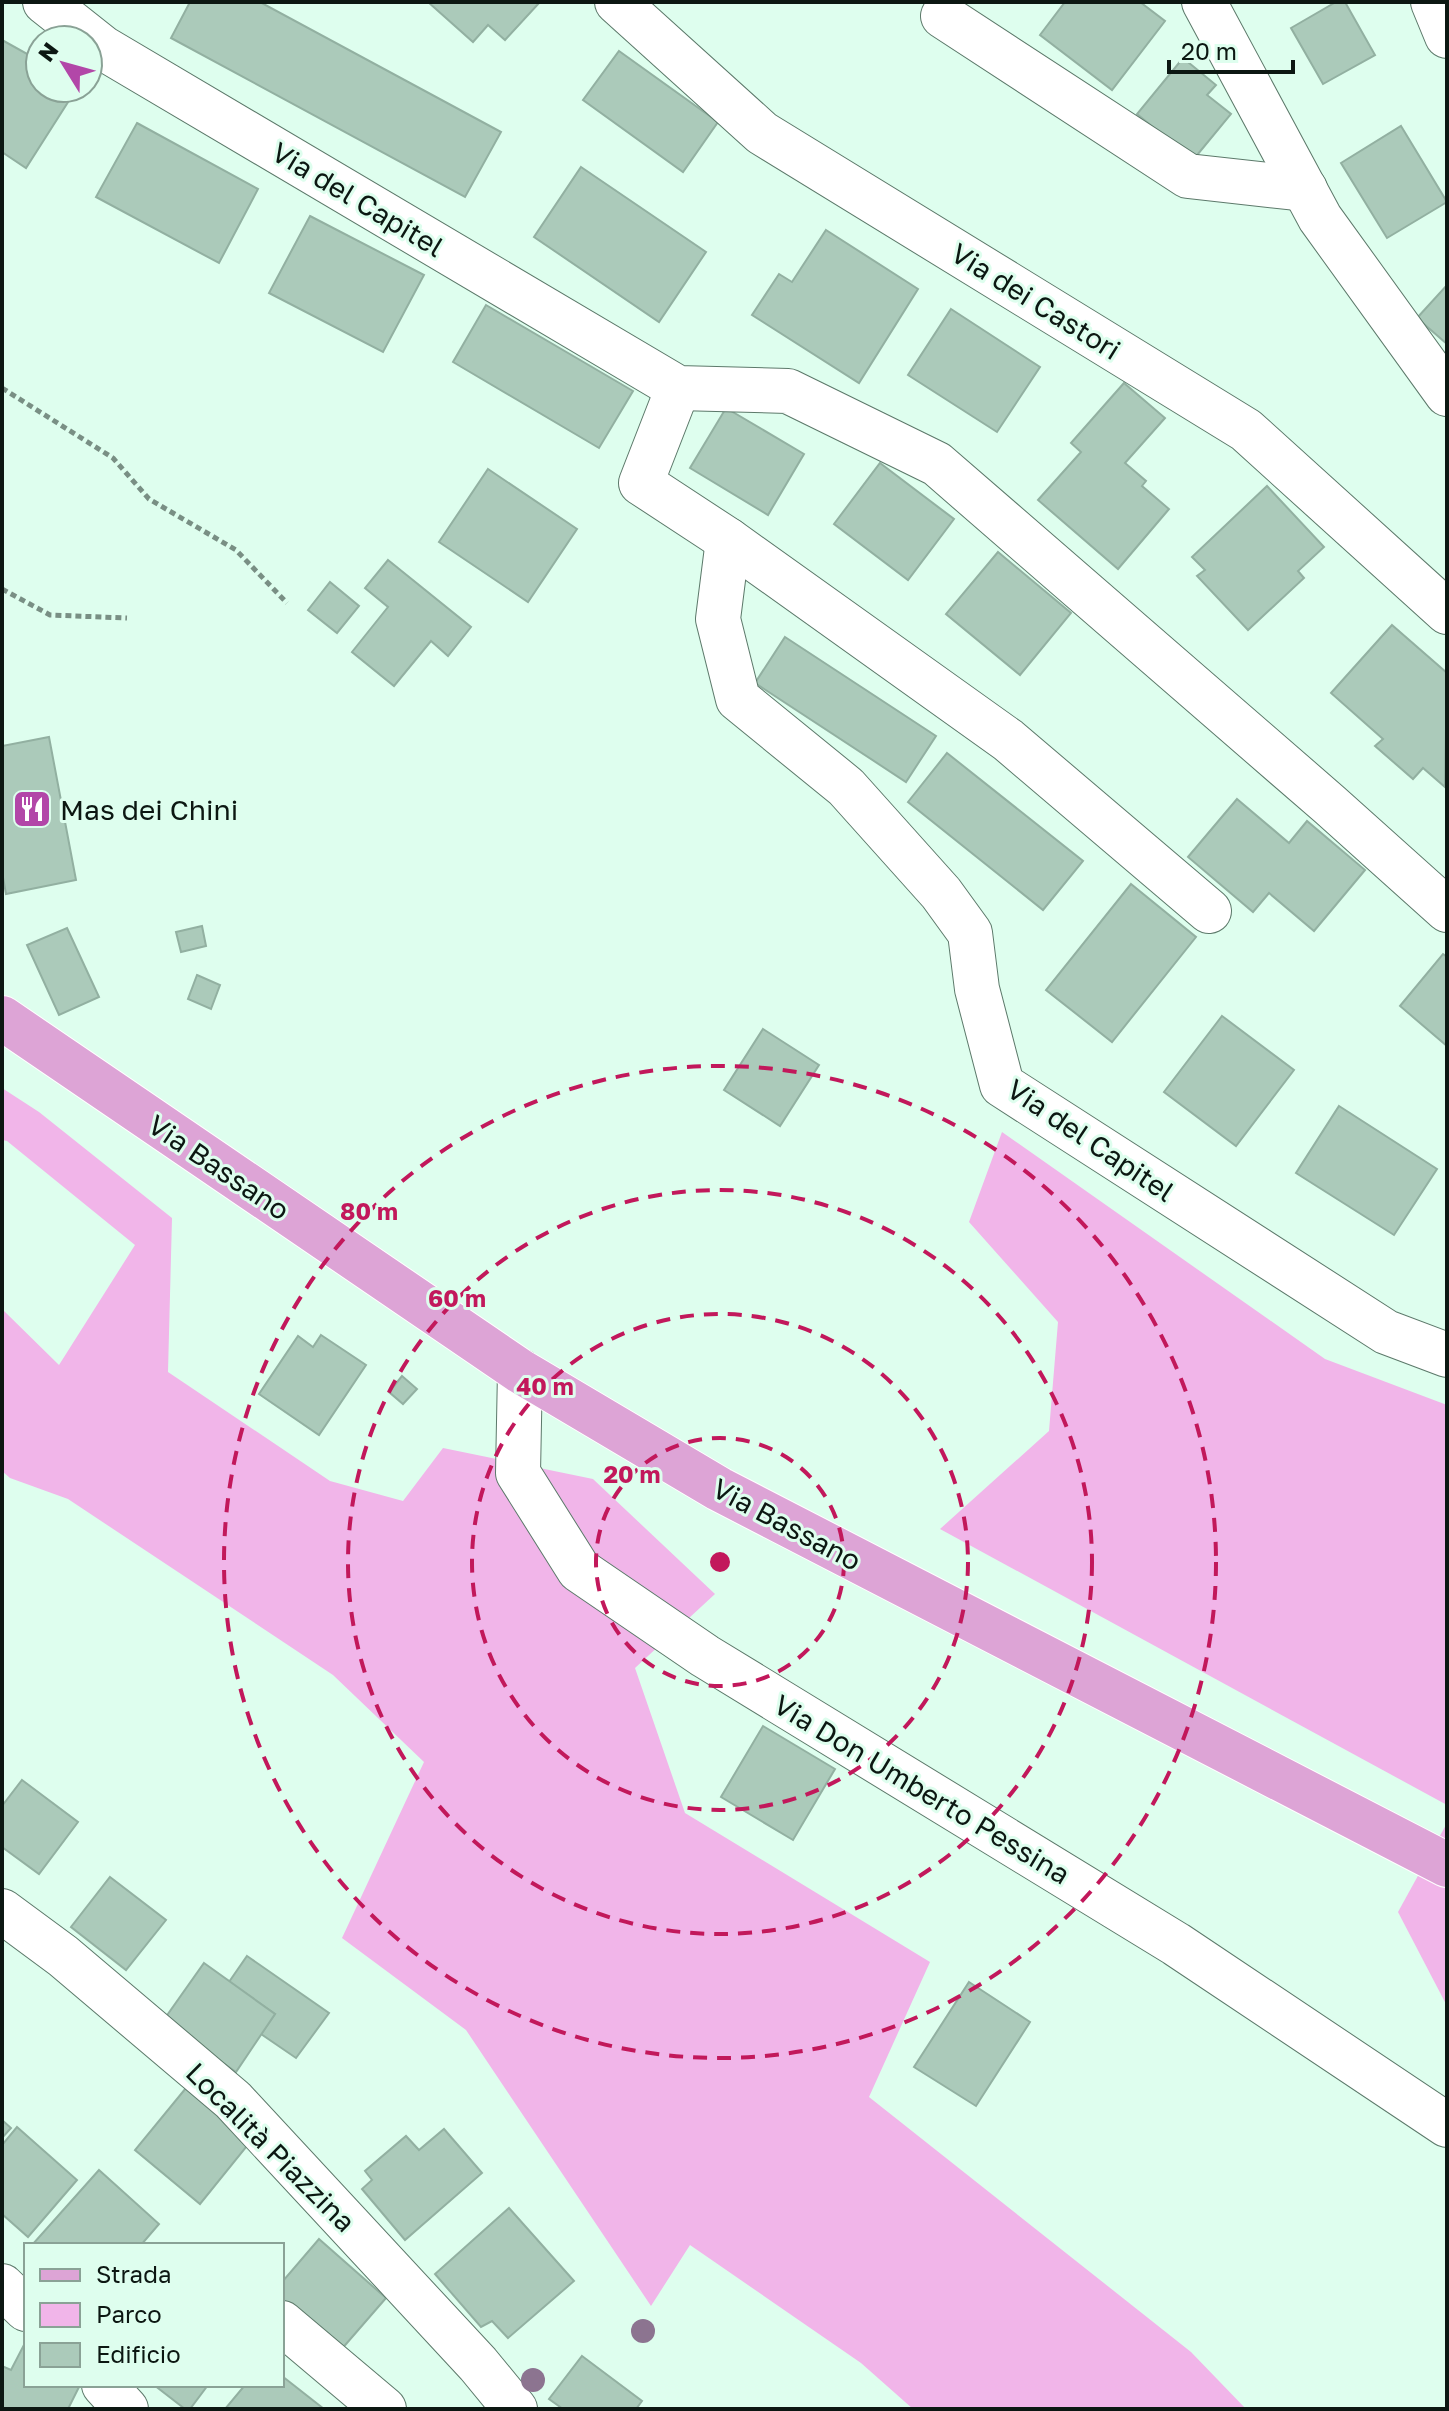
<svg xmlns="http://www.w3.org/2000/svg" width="1449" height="2411" font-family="'Golos Text',sans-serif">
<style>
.green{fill:#f1b5e9}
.building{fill:#abcaba;stroke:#92b0a1;stroke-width:2}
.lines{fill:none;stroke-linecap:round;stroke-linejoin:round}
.minor-casing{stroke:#5c796a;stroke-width:46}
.major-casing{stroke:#fff;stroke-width:46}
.path{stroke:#798f84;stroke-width:5;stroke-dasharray:6 4;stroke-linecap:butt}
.minor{stroke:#fff;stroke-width:44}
.major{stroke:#dda4d6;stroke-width:44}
.tree{fill:#8c7490}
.ring{fill:none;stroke:#c2185b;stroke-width:4;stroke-dasharray:14 10}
.labels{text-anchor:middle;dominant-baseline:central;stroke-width:6;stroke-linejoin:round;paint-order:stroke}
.street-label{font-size:28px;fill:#0c1712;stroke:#defeee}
.poi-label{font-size:28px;fill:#0c1712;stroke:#defeee;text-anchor:start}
.centre{fill:#c2185b;stroke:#defeee;stroke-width:4}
.ring-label{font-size:24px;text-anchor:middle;font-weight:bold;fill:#c2185b;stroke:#defeee;stroke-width:6;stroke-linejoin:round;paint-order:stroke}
</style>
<rect width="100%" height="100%" fill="#defeee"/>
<g class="green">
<polygon points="2,1088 39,1112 172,1218 168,1372 330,1481 403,1501 443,1448 593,1479 715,1594 635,1668 685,1813 930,1962 869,2097 1191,2352 1246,2409 913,2409 861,2363 690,2245 651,2306 466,2030 342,1938 424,1762 333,1675 68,1499 10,1478 2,1471 2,1309 59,1365 135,1245 7,1141 2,1140"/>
<polygon points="1002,1132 1325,1359 1447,1405 1447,1805 940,1529 1049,1431 1058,1322 969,1222"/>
<polygon points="1447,1823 1447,2006 1398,1912"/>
</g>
<g class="building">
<polygon points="190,2 260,2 501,132 465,197 171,38"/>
<polygon points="428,2 540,2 505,40 488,25 473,42"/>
<polygon points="1065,2 1140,2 1165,21 1112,90 1040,35"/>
<polygon points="1336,2 1345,2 1375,55 1323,84 1291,28"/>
<polygon points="2,40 40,61 40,88 77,88 26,168 2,152"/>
<polygon points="619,51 718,122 683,172 583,100"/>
<polygon points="1183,58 1216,85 1207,95 1231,114 1193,160 1137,114"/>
<polygon points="137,123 258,189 219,263 96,197"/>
<polygon points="1401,126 1447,202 1387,238 1341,163"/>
<polygon points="581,167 706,252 659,322 534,237"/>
<polygon points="310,216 424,275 383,352 269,293"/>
<polygon points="826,230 918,289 859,383 752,315 779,274 792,282"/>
<polygon points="1447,285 1447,344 1417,318"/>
<polygon points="486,305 633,391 599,448 453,362"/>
<polygon points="951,309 1040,367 997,432 908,375"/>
<polygon points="1124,383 1165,418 1125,463 1146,481 1142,486 1169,509 1118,569 1038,500 1081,452 1071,443"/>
<polygon points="726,408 804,454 768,515 690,468"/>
<polygon points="880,463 954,519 908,580 834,524"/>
<polygon points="488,469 577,529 528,602 439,542"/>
<polygon points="1267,486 1324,547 1298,571 1304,578 1248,630 1197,576 1205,570 1192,557"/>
<polygon points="998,552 1071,613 1020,675 946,614"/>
<polygon points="388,560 471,627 448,656 431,641 394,686 352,652 388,607 365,588"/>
<polygon points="330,582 359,606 337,633 308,610"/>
<polygon points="1392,625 1447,673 1445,787 1423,768 1413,779 1375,746 1383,739 1331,693"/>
<polygon points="785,637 936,736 906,782 755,683"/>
<polygon points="49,737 76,880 6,894 2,872 2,746"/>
<polygon points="947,753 1083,861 1043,910 908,802"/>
<polygon points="1237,799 1289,843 1307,821 1365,870 1314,931 1269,893 1253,912 1188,857"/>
<polygon points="1131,884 1196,937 1112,1042 1046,990"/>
<polygon points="202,926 206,946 181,952 176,932"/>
<polygon points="67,928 99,997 59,1015 27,945"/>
<polygon points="1443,954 1447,957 1447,1046 1400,1006"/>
<polygon points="197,975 220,985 211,1009 188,999"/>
<polygon points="1222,1016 1294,1070 1236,1146 1164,1092"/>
<polygon points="763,1029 819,1065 780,1126 724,1090"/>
<polygon points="1339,1106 1437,1169 1394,1235 1296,1173"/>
<polygon points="321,1335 366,1365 319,1435 259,1394 298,1336 313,1347"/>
<polygon points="402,1376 417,1389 403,1404 389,1392"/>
<polygon points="763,1726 835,1769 793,1840 721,1797"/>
<polygon points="22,1780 78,1822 39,1874 2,1847 2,1806"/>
<polygon points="110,1877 166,1920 126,1970 71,1927"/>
<polygon points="247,1956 329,2013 296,2058 261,2034 275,2014 229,1982"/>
<polygon points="204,1963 275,2014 236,2072 163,2021"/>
<polygon points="969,1982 1030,2022 976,2106 914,2067"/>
<polygon points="186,2088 251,2141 200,2204 135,2150"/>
<polygon points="2,2120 11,2128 2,2138"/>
<polygon points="17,2127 77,2180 28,2237 2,2214 2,2145"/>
<polygon points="444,2129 482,2173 405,2240 362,2189 372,2180 365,2171 406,2136 419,2150"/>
<polygon points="99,2170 159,2224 141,2245 32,2245"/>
<polygon points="509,2208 574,2281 508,2338 492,2321 481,2327 435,2274"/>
<polygon points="319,2239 386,2298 340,2351 282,2300 282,2282"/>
<polygon points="26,2341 26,2385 80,2385 68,2409 2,2409 2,2366 11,2370"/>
<polygon points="582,2356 642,2401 636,2409 563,2409 549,2399"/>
<polygon points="282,2376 324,2409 225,2409 245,2385 282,2385"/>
<polygon points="154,2385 208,2385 190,2409 185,2409"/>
</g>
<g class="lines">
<defs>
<g id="minor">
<polyline points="45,2 103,48 678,388 788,391 937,464 1330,805 1447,910"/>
<polyline points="617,2 762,133 1246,430 1447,612"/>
<polyline points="1204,2 1320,218 1447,394"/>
<polyline points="1433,2 1447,36"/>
<polyline points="943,16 1188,176 1305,189"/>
<polyline points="678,388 641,483 728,540 1008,740 1209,911"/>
<polyline points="728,540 718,619 738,699 846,787 941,893 970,933 977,989 1002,1085 1386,1332 1447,1355"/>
<polyline points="520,1371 518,1473 579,1570 705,1656 1176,1944 1447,2125"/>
<polyline points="2,1911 63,1956 233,2100 478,2364 515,2409"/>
<polyline points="2,2286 26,2309"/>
<polyline points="282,2323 384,2409"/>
<polyline points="104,2385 126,2409"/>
</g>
<polyline id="major" points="2,1018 520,1371 719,1489 1447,1865"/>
</defs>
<use href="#minor" class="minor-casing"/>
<use href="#major" class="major-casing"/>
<g class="path">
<polyline points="2,388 113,458 149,499 236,550 287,603"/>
<polyline points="2,589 50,615 127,618"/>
</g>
<use href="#minor" class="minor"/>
<use href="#major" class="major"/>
</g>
<g class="tree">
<circle cx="643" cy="2331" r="12"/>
<circle cx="533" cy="2380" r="12"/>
</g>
<g class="ring">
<circle cx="720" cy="1562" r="124"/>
<circle cx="720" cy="1562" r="248"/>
<circle cx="720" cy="1562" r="372"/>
<circle cx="720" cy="1562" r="496"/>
</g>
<defs>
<symbol id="restaurant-square" viewBox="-11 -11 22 22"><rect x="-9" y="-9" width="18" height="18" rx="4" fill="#b247a8" stroke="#defeee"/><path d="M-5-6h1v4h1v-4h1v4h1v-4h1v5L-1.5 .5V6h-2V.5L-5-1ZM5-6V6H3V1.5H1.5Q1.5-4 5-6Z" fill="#fff"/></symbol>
</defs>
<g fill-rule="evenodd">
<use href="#restaurant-square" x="10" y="787" width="44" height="44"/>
</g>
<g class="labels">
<g class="street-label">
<text transform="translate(358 199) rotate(31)">Via del Capitel</text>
<text transform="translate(1036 301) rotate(32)">Via dei Castori</text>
<text transform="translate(1091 1140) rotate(34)">Via del Capitel</text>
<text transform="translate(219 1167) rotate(34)">Via Bassano</text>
<text transform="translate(787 1524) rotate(28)">Via Bassano</text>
<text transform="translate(922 1789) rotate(31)">Via Don Umberto Pessina</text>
<text transform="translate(271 2147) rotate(45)">Località Piazzina</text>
</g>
<g class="poi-label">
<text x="60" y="809">Mas dei Chini</text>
</g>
</g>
<circle cx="720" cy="1562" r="12" class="centre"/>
<g class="ring-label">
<text x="369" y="1220">80 m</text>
<text x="457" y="1307">60 m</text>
<text x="545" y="1395">40 m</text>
<text x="632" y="1483">20 m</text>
</g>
<rect width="1449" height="2411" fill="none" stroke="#0c1712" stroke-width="8"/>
<rect x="24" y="2243" width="260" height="144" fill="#defeee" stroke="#8aa296" stroke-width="2"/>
<rect x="40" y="2269" width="40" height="12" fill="#dda4d6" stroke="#8aa296" stroke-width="2"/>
<text x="96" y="2283" font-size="24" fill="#0c1712">Strada</text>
<rect x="40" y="2303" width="40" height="24" fill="#f1b5e9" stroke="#8aa296" stroke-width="2"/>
<text x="96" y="2323" font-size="24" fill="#0c1712">Parco</text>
<rect x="40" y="2343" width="40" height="24" fill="#abcaba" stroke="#8aa296" stroke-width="2"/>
<text x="96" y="2363" font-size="24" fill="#0c1712">Edificio</text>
<g transform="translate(64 64) rotate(307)"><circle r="38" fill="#defeee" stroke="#8aa296" stroke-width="2"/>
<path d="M0-6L14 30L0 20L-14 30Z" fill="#b247a8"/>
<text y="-12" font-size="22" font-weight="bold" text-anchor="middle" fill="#0c1712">N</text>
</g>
<path d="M1169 60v12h124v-12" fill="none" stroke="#0c1712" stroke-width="4"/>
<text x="1181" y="60" font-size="24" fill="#0c1712" stroke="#defeee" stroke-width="6" paint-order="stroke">20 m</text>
</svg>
